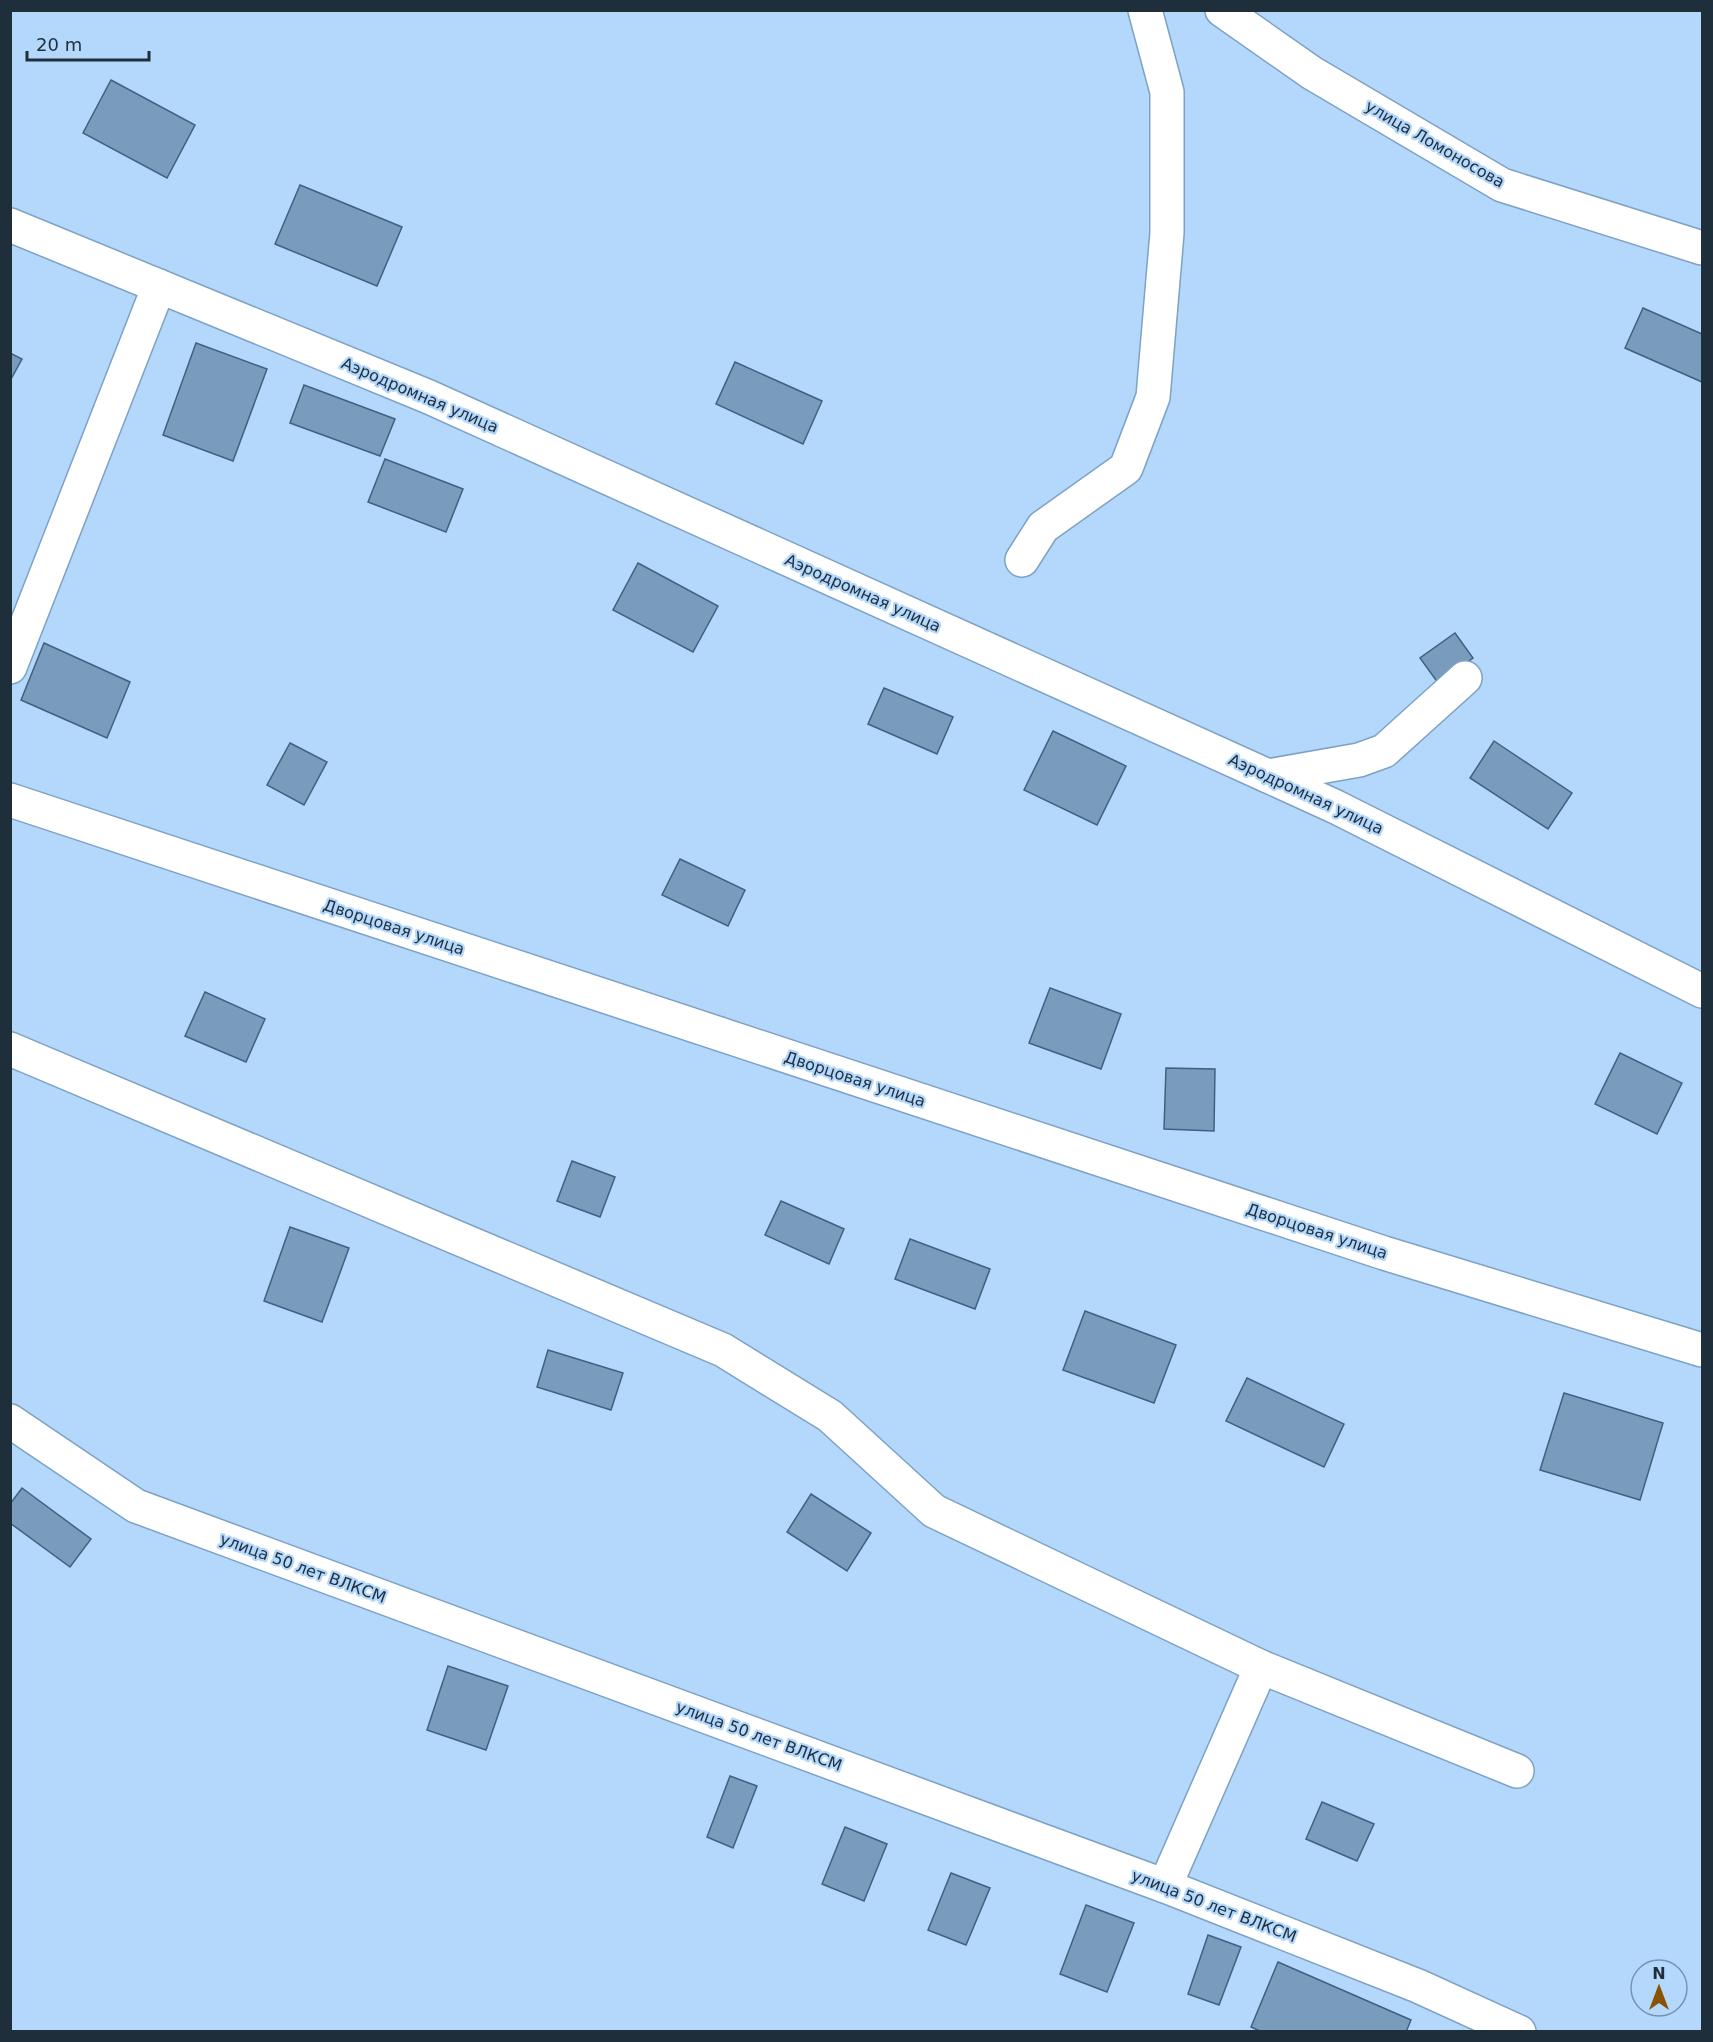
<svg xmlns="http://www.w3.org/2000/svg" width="1713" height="2042" font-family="'DejaVu Sans',sans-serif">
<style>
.building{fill:#799cbd;stroke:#406180;stroke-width:1.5}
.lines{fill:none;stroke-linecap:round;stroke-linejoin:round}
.minor-casing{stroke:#7ea2c3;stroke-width:36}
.minor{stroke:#fff;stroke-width:33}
.labels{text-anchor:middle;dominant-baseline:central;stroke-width:4.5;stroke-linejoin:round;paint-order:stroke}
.street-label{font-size:16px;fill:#1f2e3b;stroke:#b3d8fc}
</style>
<rect width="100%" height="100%" fill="#b3d8fc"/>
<g class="building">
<polygon points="111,80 195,125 167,178 83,133"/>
<polygon points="300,185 402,227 377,286 275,244"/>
<polygon points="1643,308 1702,334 1702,382 1625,348"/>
<polygon points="196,343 267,369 233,461 163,435"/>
<polygon points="10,353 22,359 10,381"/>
<polygon points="735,362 822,401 803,444 716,404"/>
<polygon points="304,385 395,419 380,456 290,423"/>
<polygon points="385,459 463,489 446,532 368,502"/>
<polygon points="638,563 718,606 693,652 613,610"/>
<polygon points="1455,633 1473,658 1438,683 1420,658"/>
<polygon points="44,643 130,682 107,738 21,700"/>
<polygon points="884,688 953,717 937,754 868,724"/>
<polygon points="1053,731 1126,766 1097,825 1024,790"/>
<polygon points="1494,741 1572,793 1548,829 1470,778"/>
<polygon points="290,743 327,762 304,805 267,785"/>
<polygon points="680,859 745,890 728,926 662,895"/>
<polygon points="1050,988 1121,1014 1101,1069 1029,1043"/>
<polygon points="205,992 265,1019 246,1062 185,1036"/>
<polygon points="1620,1053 1682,1083 1657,1134 1595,1104"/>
<polygon points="1166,1068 1215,1069 1214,1131 1164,1129"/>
<polygon points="572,1161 615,1177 600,1217 557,1201"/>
<polygon points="781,1201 844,1229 829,1264 765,1235"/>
<polygon points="290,1227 349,1248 322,1322 264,1301"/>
<polygon points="910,1239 990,1269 975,1309 895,1279"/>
<polygon points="1085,1311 1176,1345 1154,1403 1063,1370"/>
<polygon points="548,1350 623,1373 611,1410 537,1387"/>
<polygon points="1247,1378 1344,1424 1324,1467 1226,1421"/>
<polygon points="1564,1393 1663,1423 1640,1500 1540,1470"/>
<polygon points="22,1488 91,1539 70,1567 10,1523 10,1504"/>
<polygon points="811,1494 871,1533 847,1571 787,1532"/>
<polygon points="448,1666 508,1686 486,1750 427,1730"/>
<polygon points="730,1776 757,1786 733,1848 707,1837"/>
<polygon points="1322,1802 1374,1824 1357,1861 1306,1839"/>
<polygon points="845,1827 887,1844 864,1901 822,1884"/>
<polygon points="951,1873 990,1888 966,1945 928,1930"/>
<polygon points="1086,1905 1134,1923 1107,1992 1060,1974"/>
<polygon points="1208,1935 1241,1947 1219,2005 1188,1994"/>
<polygon points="1278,1962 1411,2020 1406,2032 1262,2032 1251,2027"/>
</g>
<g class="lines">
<defs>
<g id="minor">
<polyline points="1222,10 1312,73 1502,185 1702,248"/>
<polyline points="10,225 429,397 1268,776 1336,807 1702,991"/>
<polyline points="1022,560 1043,527 1126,468 1153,397 1167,233 1167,92 1145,10"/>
<polyline points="10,667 159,286"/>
<polyline points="1268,776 1359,760 1384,751 1465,678"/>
<polyline points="10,800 1384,1253 1702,1350"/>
<polyline points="10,1049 723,1350 830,1416 934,1511 1261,1667 1165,1886"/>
<polyline points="10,1421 136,1506 1165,1886 1418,1986 1519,2032"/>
<polyline points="1261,1667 1517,1771"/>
</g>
</defs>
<use href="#minor" class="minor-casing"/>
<use href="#minor" class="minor"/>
</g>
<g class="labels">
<g class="street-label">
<text transform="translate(1435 144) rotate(30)">улица Ломоносова</text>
<text transform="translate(420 395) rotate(23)">Аэродромная улица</text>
<text transform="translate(863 593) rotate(24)">Аэродромная улица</text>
<text transform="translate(1306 794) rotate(25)">Аэродромная улица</text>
<text transform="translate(394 927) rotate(18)">Дворцовая улица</text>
<text transform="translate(855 1079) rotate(18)">Дворцовая улица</text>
<text transform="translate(1317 1231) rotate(18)">Дворцовая улица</text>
<text transform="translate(303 1568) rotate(20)">улица 50 лет ВЛКСМ</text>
<text transform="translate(759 1736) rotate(20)">улица 50 лет ВЛКСМ</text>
<text transform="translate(1214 1906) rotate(21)">улица 50 лет ВЛКСМ</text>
</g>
</g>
<rect width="1713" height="2042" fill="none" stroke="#1f2e3b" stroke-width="24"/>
<g transform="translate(1659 1988)"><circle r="28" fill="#b3d8fc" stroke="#7894af" stroke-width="1.5"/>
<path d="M0-4.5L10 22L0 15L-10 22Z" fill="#895301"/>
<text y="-9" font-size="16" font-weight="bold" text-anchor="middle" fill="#1f2e3b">N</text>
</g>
<path d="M27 51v9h122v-9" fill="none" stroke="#1f2e3b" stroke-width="3"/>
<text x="36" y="51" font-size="18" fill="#1f2e3b" stroke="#b3d8fc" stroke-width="4.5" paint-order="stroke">20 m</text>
</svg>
